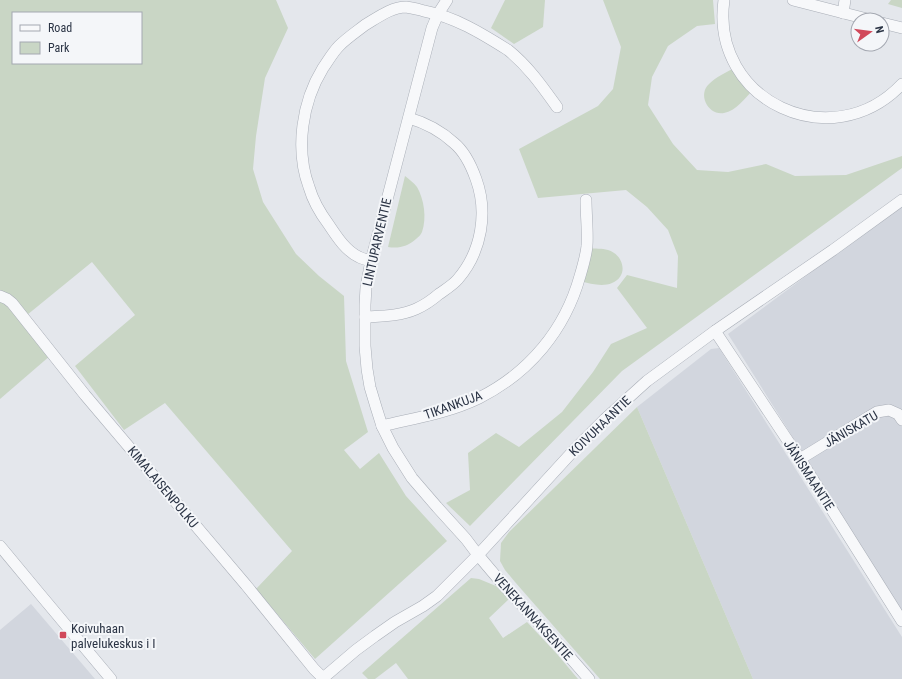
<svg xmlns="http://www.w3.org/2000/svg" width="902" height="679" font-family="'Roboto Condensed',sans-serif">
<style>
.built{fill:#d2d6de}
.green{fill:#c9d6c5;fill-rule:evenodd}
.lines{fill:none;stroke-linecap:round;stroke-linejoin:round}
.minor-casing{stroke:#a9aeb7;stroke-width:12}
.minor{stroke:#f7f8fa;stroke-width:11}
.poi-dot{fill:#d1495b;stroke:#f4f6f9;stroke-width:1.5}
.labels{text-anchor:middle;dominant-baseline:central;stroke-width:4;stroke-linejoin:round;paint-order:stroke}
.street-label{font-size:13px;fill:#2b3445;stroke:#f4f6f9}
.poi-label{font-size:13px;fill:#2b3445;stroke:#f4f6f9;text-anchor:start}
</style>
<rect width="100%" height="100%" fill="#e4e7ec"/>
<g class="built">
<polygon points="902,207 902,611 728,334 849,244"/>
<polygon points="719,348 902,637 902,679 753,679 637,407 711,349"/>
<polygon points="31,604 95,679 0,679 0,630"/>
</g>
<g class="green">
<path d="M 0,0 L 276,0 L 288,28 L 265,78 L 256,136 L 253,169 L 263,202 L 296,254 L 319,276 L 344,296 L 346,361 L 368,432 L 344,450 L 360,469 L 379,453 L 406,496 L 447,541 L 315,659 L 256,589 L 292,551 L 165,403 L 124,430 L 75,366 L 135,315 L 92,262 L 27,315 L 9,295 L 0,290 ZM 13,13 L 141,13 L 141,63 L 13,63 Z"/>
<polygon points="505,0 545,0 543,27 514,44 491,28"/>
<polygon points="603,0 713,0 715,24 697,26 668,46 652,77 648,105 673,144 697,170 728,172 766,164 795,176 846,175 899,157 902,156 902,168 622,371 470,526 446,503 470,490 468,453 496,433 519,447 562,412 593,372 611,344 647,328 617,288 627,275 677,288 678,256 668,230 647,207 626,190 538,198 519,149 598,106 613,89 621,47"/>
<polygon points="891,0 902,0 902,8 888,4"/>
<path d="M 736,67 L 753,90 C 745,98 736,111 724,113 C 709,116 697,95 709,84 C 716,77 727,72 736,67 Z"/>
<path d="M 405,176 C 409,179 414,183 417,187 C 424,199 427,218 422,232 C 421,235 418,237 416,239 C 408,246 399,249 388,247 Z"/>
<path d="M 589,248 C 595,249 602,248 608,250 C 624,255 629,276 612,283 C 603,287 590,284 581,281 Z"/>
<polygon points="0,300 6,302 51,355 0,399"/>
<polygon points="637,407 753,679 600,679 515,582 505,570 500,561 501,543 509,532"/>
<polygon points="471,578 479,579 496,586 509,599 489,618 503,638 527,622 557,654 578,679 408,679 396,663 375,679 368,679 362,673"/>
</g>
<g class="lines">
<defs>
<g id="minor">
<polyline points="447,0 438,14 432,28 371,261 366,287 365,305 365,346 367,369 370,387 376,407 382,426 393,448 412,478 437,507 466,539 478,555 506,588 561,647 589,679"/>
<path d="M 724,0 C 710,101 832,158 902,84"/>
<polyline points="793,0 871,20"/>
<polyline points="843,13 845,0"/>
<polyline points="882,23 902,28"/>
<path d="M 371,261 C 367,260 363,259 359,257 C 346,251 337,237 329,225 C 320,213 313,201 309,187 C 295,149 302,102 323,68 C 328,61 333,52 339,46 C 347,38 356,32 365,25 C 377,18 391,7 406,7 C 412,8 418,9 424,11 C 455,17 481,33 508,50 C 528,66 542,86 557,107"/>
<polyline points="0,296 7,299 12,303 85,395 246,585 314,669 324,679"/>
<path d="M 365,317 C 383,316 400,316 416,309 C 425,305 432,300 439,294 C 446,289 453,285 458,279 C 482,251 488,212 476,179 C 471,165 465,152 454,143 C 441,131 426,123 409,118"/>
<polyline points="715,331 800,459 902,621"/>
<path d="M 382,426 C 415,418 448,413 479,398 C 529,373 565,330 580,276 C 583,266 586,256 587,246 C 588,231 586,215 586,200"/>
<polyline points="800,459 857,424 877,412 889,410 898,414 902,420"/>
<polyline points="0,546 39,593 111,679"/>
<polyline points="322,679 356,650 375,636 395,622 423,606 437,596 478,555 575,449 605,419 647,381 715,331 833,250 902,200"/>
</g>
</defs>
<use href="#minor" class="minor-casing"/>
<use href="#minor" class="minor"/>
</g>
<rect class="poi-dot" x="59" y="631" width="8" height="8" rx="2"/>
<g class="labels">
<g class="street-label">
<text transform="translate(377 242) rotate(-77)">LINTUPARVENTIE</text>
<text transform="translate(453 405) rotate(-20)">TIKANKUJA</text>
<text transform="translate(600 426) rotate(-44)">KOIVUHAANTIE</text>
<text transform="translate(851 429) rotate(-30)">JÄNISKATU</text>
<text transform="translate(809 475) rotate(57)">JÄNISMAANTIE</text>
<text transform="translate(163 487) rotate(50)">KIMALAISENPOLKU</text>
<text transform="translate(533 617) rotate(48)">VENEKANNAKSENTIE</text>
</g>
<g class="poi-label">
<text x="71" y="628">Koivuhaan<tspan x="71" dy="15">palvelukeskus i I</tspan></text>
</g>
</g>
<rect x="12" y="12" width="130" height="52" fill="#f4f6f9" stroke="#a4a8b1"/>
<rect x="20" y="25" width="20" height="6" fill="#f7f8fa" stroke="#a4a8b1"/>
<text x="48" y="32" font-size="12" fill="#2b3445">Road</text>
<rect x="20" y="42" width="20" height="12" fill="#c9d6c5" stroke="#a4a8b1"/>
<text x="48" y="52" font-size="12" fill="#2b3445">Park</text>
<g transform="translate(870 32) rotate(76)"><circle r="19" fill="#f4f6f9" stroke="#a4a8b1"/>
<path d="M0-3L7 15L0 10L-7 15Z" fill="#d1495b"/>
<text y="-6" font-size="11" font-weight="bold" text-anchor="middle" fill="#2b3445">N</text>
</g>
</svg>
